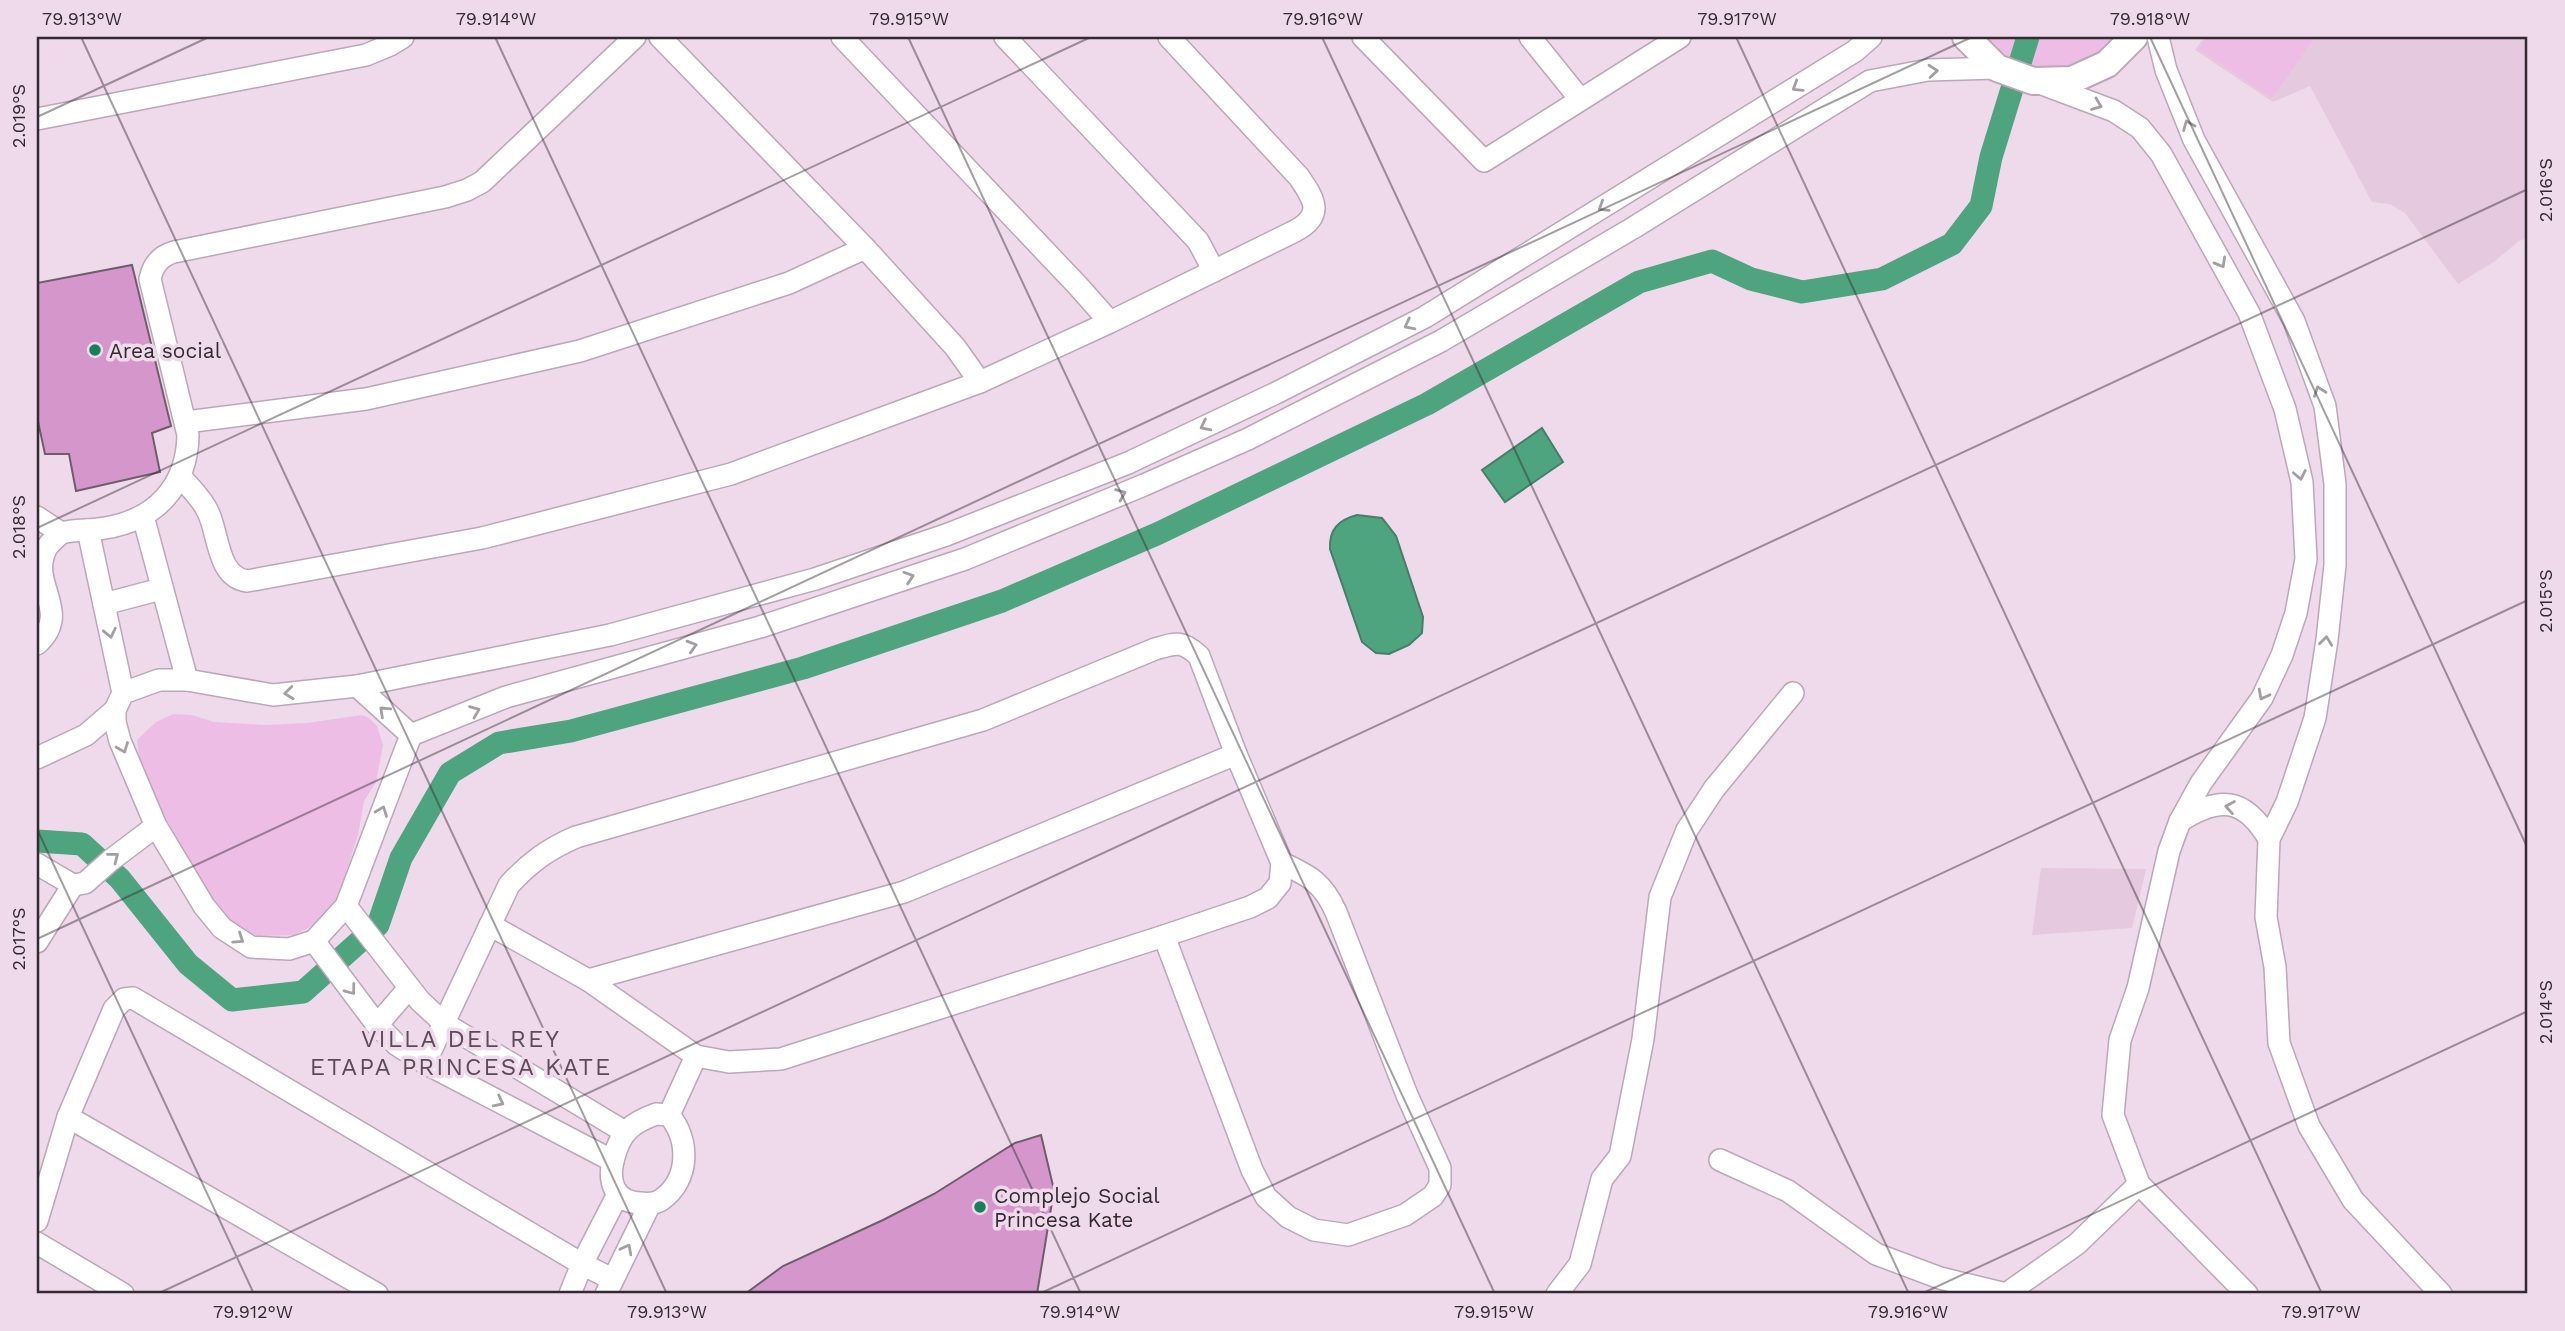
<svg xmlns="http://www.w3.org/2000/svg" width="2565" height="1331" font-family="'Work Sans',sans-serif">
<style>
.built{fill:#e4c9df}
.green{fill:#edbde5}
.water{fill:#4ea47e;stroke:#467f67;stroke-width:2}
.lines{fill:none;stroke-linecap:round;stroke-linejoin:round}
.canal{stroke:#4ea47e;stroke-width:23}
.building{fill:#d596cb;stroke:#6f5d6c;stroke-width:2}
.minor-casing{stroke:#bba7b8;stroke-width:24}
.tertiary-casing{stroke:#bba7b8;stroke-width:30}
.minor{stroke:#fff;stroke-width:21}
.tertiary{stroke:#fff;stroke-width:26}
.oneway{stroke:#a39fa2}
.ticks{fill:none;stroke:#322a30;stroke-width:2;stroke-opacity:0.45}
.poi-dot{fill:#177f59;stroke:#efdaeb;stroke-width:2.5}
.labels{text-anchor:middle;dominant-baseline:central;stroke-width:7;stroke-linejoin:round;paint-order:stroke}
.poi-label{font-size:21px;fill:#322a30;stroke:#efdaeb;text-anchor:start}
.quarter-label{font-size:24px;letter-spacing:2px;fill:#5c4a59;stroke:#efdaeb}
.neatline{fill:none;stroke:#322a30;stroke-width:2.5}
.ticks-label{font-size:18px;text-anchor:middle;fill:#322a30}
</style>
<rect width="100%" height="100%" fill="#efdaeb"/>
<g class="built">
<polygon points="2204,37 2528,37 2528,238 2519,241 2495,261 2458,284 2405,213 2390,204 2372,202 2310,86 2273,102 2195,50"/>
<polygon points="2041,868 2146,869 2132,928 2032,935"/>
</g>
<g class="green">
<path d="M 1987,37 L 2114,37 C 2086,76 2015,81 1987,37 Z"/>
<polygon points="2208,37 2315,37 2272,98 2199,49"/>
<polygon points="173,714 192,715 214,722 266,725 307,723 362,715 369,718 377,726 383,745 376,782 364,801 358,835 339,894 327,913 310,927 294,935 258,936 242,930 217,908 151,792 140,762 137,740 156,722"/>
</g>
<g class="water">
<polygon points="1542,428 1563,462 1505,502 1482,470"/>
<path d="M 1357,515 L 1382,518 L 1396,536 L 1423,617 L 1422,633 L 1409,645 L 1389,654 L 1376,653 L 1362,642 L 1330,549 C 1329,530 1338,520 1357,515 Z"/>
</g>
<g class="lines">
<polyline class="canal" points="37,841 82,844 120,879 188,964 232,1000 303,992 378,925 401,858 450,773 499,743 571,731 803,668 1002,601 1159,533 1427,404 1639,282 1712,261 1751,279 1802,292 1882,279 1952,244 1981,206 1991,157 2028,37"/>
</g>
<g class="building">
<polygon points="132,265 171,426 152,433 160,472 76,491 69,454 45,454 37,417 37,283"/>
<polygon points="1041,1135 1054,1190 1037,1294 745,1294 783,1266 883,1220 934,1194 1015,1143"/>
</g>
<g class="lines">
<defs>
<g id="minor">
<polyline points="660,37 865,248 955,347 980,382"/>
<polyline points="842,37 1079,287 1110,322"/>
<polyline points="1005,37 1198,241 1214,271"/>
<polyline points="1363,37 1484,161 1680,37"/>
<polyline points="1530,37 1580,99"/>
<polyline points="2158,37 2166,70 2194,140 2294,321 2325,406 2335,484 2335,565 2327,640 2315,718 2287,802 2269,839 2266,917 2275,967 2279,1043 2309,1126 2353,1200 2441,1294"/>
<polyline points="2042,84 2114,111 2140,128 2161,154 2249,313 2285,409 2302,482 2306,559 2296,613 2282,655 2262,698 2201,783 2180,821 2169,851 2138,988 2120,1040 2113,1115 2139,1184 2247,1294"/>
<polyline points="37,119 366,55 390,45 403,37"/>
<polyline points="186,422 366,399 580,351 789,283 865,248"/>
<path d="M 180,476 C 189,487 202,498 208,512 C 219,534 217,577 247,581 L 482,538 L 731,474 L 980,382 L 1110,322 L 1295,231 C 1325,215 1314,199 1299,177 L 1169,37"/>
<polyline points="143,516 187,680"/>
<path d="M 37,517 L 61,533 C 76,529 90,531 105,528 C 155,520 187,487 188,435 L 150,279 C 153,265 160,256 174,252 L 445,197 L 467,190 L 482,182 L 635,37"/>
<polyline points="88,530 123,693"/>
<polyline points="104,604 161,589"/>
<path d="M 37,644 C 73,611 28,585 46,549 C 49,543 56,538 61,533"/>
<polyline points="357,686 411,735"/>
<polyline points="411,735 346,906 314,941 289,949 251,947 222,928 204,906 156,826 120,741 115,722 115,710 123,693 159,680 187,680 273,695 357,686 610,635 815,579 946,535 1128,463 1276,393 1425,317 1855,51 1871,37"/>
<polyline points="411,735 506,697 760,627 965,559 1144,485 1248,439 1441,341 1633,228 1870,81 1928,70 1997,68"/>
<polyline points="37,758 86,735 115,710"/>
<path d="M 2180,821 C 2219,796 2244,797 2269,839"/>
<polyline points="37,864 73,885 85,883 111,860 156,826"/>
<polyline points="346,906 420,1001 445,1024 625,1132"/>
<polyline points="490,925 588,980 696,1056 669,1115"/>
<path d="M 1164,936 L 1252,1170 L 1266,1197 L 1288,1217 L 1314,1230 L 1348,1235 L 1405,1215 L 1433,1196 L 1440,1185 L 1440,1168 L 1407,1095 L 1336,912 C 1323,883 1310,876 1282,863"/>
<polyline points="314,941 377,1025 397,1045 425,1063 613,1161"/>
<polyline points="37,942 73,885"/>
<polyline points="588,980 904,892 1236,754"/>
<polyline points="377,1025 409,988"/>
<path d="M 425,1063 L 509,885 C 529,863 548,849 576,837 L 983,720 L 1155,649 C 1176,643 1182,640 1199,656 L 1236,754 L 1282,863 L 1280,883 L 1268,898 L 1250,907 L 1164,936 L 781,1059 L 729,1062 L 696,1056"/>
<path d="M 656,1114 L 669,1115 C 690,1140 690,1180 661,1200 C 655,1204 648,1204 640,1203 C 614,1202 607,1181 614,1157 C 621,1131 632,1123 656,1114 Z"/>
<polyline points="68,1117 377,1294"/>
<polyline points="1720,1160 1788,1191 1876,1254 1940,1278 2006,1294 2077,1244 2139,1184"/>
<polyline points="37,1221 68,1117 114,1009 124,999 133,998 582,1264 612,1279"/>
<polyline points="37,1243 123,1294"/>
<polyline points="570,1294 582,1264 617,1196"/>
<polyline points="606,1294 650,1204"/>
<polyline points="1557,1294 1580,1264 1602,1179 1620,1156 1643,1039 1660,897 1687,830 1714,789 1793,693"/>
</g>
<polyline id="tertiary" points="1966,37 1997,68 2033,81 2072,80 2107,64 2134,37"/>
</defs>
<use href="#minor" class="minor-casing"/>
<use href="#tertiary" class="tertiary-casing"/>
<use href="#minor" class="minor"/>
<use href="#tertiary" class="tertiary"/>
</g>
<defs><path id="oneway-chevron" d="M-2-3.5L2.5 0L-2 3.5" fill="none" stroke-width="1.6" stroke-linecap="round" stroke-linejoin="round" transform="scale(1.75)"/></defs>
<g class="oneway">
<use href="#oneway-chevron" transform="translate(1933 71) rotate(-5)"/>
<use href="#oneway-chevron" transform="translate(1797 87) rotate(148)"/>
<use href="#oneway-chevron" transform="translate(2097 105) rotate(21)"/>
<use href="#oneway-chevron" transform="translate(2188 125) rotate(-112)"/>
<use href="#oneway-chevron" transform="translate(1603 207) rotate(148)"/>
<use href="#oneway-chevron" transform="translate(2221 263) rotate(61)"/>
<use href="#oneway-chevron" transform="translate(1409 325) rotate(153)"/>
<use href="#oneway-chevron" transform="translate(2319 391) rotate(-110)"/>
<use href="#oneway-chevron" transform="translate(1205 426) rotate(154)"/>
<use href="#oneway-chevron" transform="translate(2300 475) rotate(79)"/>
<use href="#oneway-chevron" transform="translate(1121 494) rotate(-22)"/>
<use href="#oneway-chevron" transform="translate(909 577) rotate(-18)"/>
<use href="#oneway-chevron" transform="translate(110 633) rotate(78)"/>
<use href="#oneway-chevron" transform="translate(2326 641) rotate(-83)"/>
<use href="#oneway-chevron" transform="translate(692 646) rotate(-16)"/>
<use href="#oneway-chevron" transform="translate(289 693) rotate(174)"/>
<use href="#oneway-chevron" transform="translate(2263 695) rotate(118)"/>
<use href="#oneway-chevron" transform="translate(384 711) rotate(-137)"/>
<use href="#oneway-chevron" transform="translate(475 711) rotate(-22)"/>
<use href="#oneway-chevron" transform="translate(123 748) rotate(69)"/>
<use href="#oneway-chevron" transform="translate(2230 807) rotate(-170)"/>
<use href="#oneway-chevron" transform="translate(382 811) rotate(-69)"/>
<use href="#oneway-chevron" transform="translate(114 857) rotate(-38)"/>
<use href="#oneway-chevron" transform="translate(239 939) rotate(34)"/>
<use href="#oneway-chevron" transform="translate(351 990) rotate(53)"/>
<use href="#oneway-chevron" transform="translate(499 1102) rotate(27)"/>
<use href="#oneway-chevron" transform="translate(627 1249) rotate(-63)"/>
</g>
<path class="ticks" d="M 81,37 L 667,1294M 495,37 L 1081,1294M 908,37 L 1495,1294M 1322,37 L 1909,1294M 1736,37 L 2322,1294M 2150,37 L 2528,849M 37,117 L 209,37M 37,528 L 1091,37M 37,829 L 254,1294M 37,939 L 1972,37M 157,1294 L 2528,189M 1039,1294 L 2528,600M 1921,1294 L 2528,1011"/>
<g class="poi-dot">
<circle cx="95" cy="350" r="7"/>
<circle cx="980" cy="1207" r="7"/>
</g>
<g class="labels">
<g class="poi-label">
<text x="109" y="350">Area social</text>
<text x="994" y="1195">Complejo Social<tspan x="994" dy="24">Princesa Kate</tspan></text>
</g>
<g class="quarter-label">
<text x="461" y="1039">VILLA DEL REY<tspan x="461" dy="28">ETAPA PRINCESA KATE</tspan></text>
</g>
</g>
<rect width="2565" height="1331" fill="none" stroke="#efdaeb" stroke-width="77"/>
<rect x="38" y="38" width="2488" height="1254" class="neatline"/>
<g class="ticks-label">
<text x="82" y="25">79.913°W</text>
<text x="496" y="25">79.914°W</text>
<text x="909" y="25">79.915°W</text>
<text x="1323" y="25">79.916°W</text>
<text x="1737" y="25">79.917°W</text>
<text x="2150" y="25">79.918°W</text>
<text transform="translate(19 116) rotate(-90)" y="6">2.019°S</text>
<text transform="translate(2546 190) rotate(-90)" y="6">2.016°S</text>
<text transform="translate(19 527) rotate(-90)" y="6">2.018°S</text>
<text transform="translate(2546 601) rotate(-90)" y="6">2.015°S</text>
<text transform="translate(19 939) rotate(-90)" y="6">2.017°S</text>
<text transform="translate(2546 1012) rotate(-90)" y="6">2.014°S</text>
<text x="253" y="1318">79.912°W</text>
<text x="667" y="1318">79.913°W</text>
<text x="1080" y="1318">79.914°W</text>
<text x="1494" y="1318">79.915°W</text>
<text x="1908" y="1318">79.916°W</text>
<text x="2321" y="1318">79.917°W</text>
</g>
</svg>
